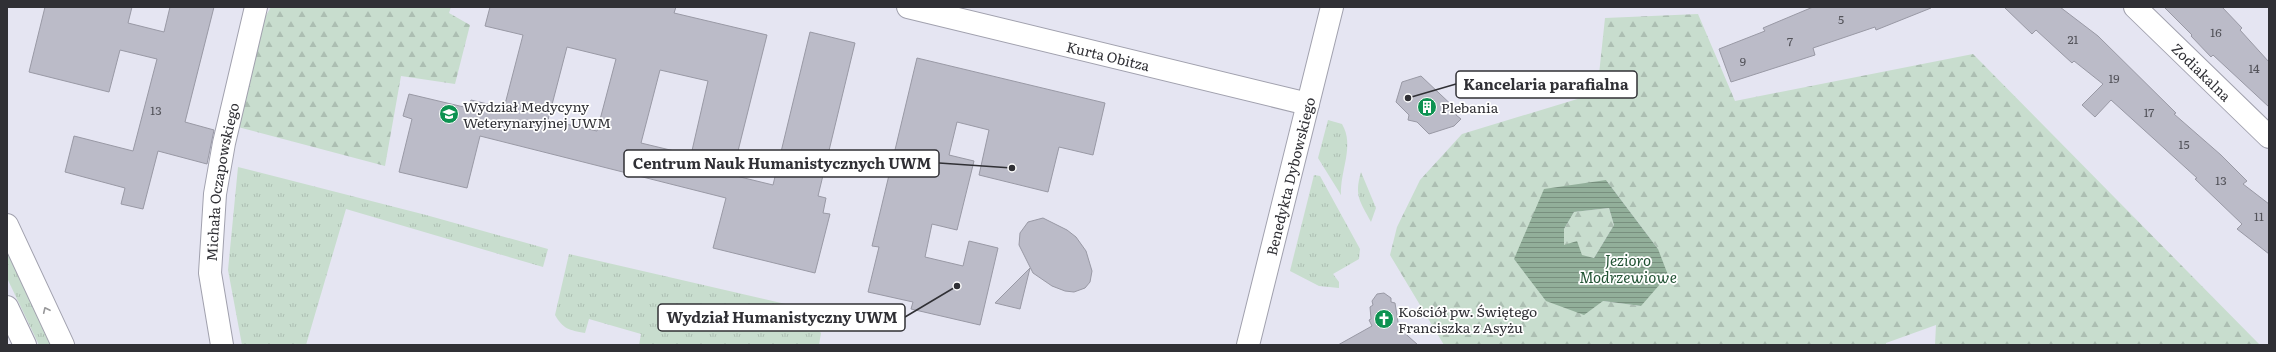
<svg xmlns="http://www.w3.org/2000/svg" width="2276" height="352" font-family="Literata,serif">
<style>
.grass{fill:url(#grass-tufts)}
.forest{fill:url(#forest-firs);fill-rule:evenodd}
.water{fill:url(#water-rules);fill-rule:evenodd}
.building{fill:#bbbbc8;stroke:#9999a5;fill-rule:evenodd}
.lines{fill:none;stroke-linecap:round;stroke-linejoin:round}
.minor-casing{stroke:#a1a1ae;stroke-width:24}
.major-casing{stroke:#a1a1ae;stroke-width:24}
.minor{stroke:#fff;stroke-width:22}
.major{stroke:#fff;stroke-width:22}
.oneway{stroke:#98989a}
.labels{text-anchor:middle;dominant-baseline:central;stroke-width:3.5;stroke-linejoin:round;paint-order:stroke}
.number-label{font-size:12px;fill:#53535a}
.street-label{font-size:14px;fill:#303035;stroke:#fff}
.poi-label{font-size:14px;fill:#303035;stroke:#fff;text-anchor:start}
.water-label{font-size:15px;font-style:italic;fill:#225334;stroke:#fff}
.leader{fill:none;stroke:#303035;stroke-width:1.5}
.callout-dot{fill:#303035;stroke:#fff;stroke-width:1.5}
.callout{fill:#fff;stroke:#303035;stroke-width:1.5}
.callout-label{font-size:15px;text-anchor:middle;font-weight:bold;fill:#303035}
</style>
<defs>
<pattern id="grass-tufts" width="24" height="20" patternUnits="userSpaceOnUse"><rect width="24" height="20" fill="#c8ddce"/><path d="M3 7l-1-3M5 7V3M7 7l1-3M15 17l-1-3M17 17v-4M19 17l1-3" fill="none" stroke="#acbeb2"/></pattern>
<pattern id="forest-firs" width="22" height="20" patternUnits="userSpaceOnUse"><rect width="22" height="20" fill="#c8ddce"/><path d="M5 1l3.5 6h-7zM16 11l3.5 6h-7z" fill="#acbeb2"/></pattern>
<pattern id="water-rules" width="6" height="5" patternUnits="userSpaceOnUse"><rect width="6" height="5" fill="#92af9a"/><path d="M0 2.5h6" fill="none" stroke="#788f7e"/></pattern>
</defs>
<rect width="100%" height="100%" fill="#e5e5f2"/>
<g class="grass">
<path d="M 1328,120 L 1342,124 C 1355,146 1340,170 1341,195 L 1318,158 Z"/>
<polygon points="238,167 426,215 548,249 543,267 346,209 306,345 242,345 228,270"/>
<path d="M 1361,172 L 1376,208 L 1371,222 C 1360,201 1354,196 1361,172 Z"/>
<polygon points="1314,175 1320,176 1360,249 1359,259 1333,274 1339,282 1339,288 1319,286 1290,271"/>
<polygon points="7,251 51,345 39,345 7,278"/>
<path d="M 569,254 L 794,306 L 821,333 L 819,345 L 639,345 L 641,334 L 589,319 L 585,333 C 569,330 563,329 555,315 Z"/>
</g>
<g class="forest">
<polygon points="271,7 451,7 449,13 470,25 455,84 401,76 385,166 238,127 262,22"/>
<path d="M 1698,14 L 1735,101 L 1973,54 L 2260,345 L 1935,345 L 1936,325 L 1886,343 L 1886,345 L 1444,345 L 1390,255 L 1397,227 L 1420,180 L 1462,134 L 1597,93 L 1605,18 ZM 1606,180 L 1658,249 L 1641,306 L 1603,301 L 1514,259 Z"/>
<polygon points="1609,208 1614,225 1594,258 1582,256 1564,245 1564,229 1574,212"/>
</g>
<path class="water" d="M 1606,180 L 1658,249 L 1668,275 L 1641,306 L 1603,301 L 1584,315 L 1546,301 L 1514,259 L 1544,189 ZM 1609,208 L 1614,225 L 1594,258 L 1582,255 L 1577,241 L 1564,245 L 1564,229 L 1574,212 Z"/>
<g class="building">
<polygon points="45,7 132,7 128,23 164,32 170,7 214,7 185,122 214,130 207,164 158,151 143,209 121,204 125,188 65,172 74,136 133,151 157,59 120,50 109,92 29,72"/>
<path d="M 490,7 L 676,7 L 674,13 L 767,35 L 732,175 L 773,185 L 810,32 L 855,43 L 818,196 L 826,198 L 823,213 L 830,214 L 815,273 L 713,248 L 726,198 L 480,136 L 467,188 L 399,172 L 412,119 L 403,116 L 409,94 L 468,108 L 471,100 L 504,108 L 523,35 L 485,26 ZM 567,47 L 616,59 L 597,131 L 548,120 ZM 660,70 L 708,81 L 691,155 L 641,143 Z"/>
<polygon points="1813,7 1930,7 1931,8 1876,30 1875,27 1813,48 1815,55 1731,82 1719,49 1765,31 1763,28"/>
<polygon points="2004,7 2060,7 2098,36 2176,113 2174,114 2221,155 2247,181 2243,184 2269,204 2269,254 2237,229 2242,224 2195,179 2197,178 2111,100 2095,117 2082,105 2103,84 2074,61 2072,63 2036,30 2032,34"/>
<polygon points="2164,7 2222,7 2242,28 2240,30 2269,62 2269,107 2213,55 2211,57 2191,36 2192,35"/>
<polygon points="917,58 1105,103 1093,155 1059,147 1048,192 979,175 989,130 957,122 949,155 974,161 957,230 932,224 925,257 963,266 969,241 998,248 980,325 911,309 913,302 868,292 879,247 872,246"/>
<polygon points="1421,76 1459,112 1456,115 1461,119 1454,126 1429,134 1417,122 1408,120 1409,115 1396,102 1402,82"/>
<polygon points="1043,218 1067,230 1076,237 1086,251 1092,271 1090,282 1085,288 1074,292 1065,291 1052,286 1033,273 1019,245 1020,233 1028,222"/>
<polygon points="1030,268 1020,309 995,303"/>
<polygon points="1384,293 1391,298 1391,302 1395,303 1399,328 1418,345 1338,345 1372,326 1369,320 1371,319 1370,307 1373,305 1372,301 1377,294"/>
</g>
<g class="lines">
<defs>
<g id="minor">
<path id="s1" d="M 908,7 L 1308,104"/>
<path id="s2" d="M 2135,7 L 2269,137"/>
<path id="s3" d="M 222,345 L 210,273 L 215,194 L 224,143 L 256,7"/>
<path id="s4" d="M 1248,345 L 1332,7"/>
</g>
<g id="major">
<polyline points="7,225 63,345"/>
<polyline points="7,307 25,345"/>
</g>
</defs>
<use href="#minor" class="minor-casing"/>
<use href="#major" class="major-casing"/>
<use href="#minor" class="minor"/>
<use href="#major" class="major"/>
</g>
<defs><path id="oneway-chevron" d="M-2-3.5L2.5 0L-2 3.5" fill="none" stroke-width="1.6" stroke-linecap="round" stroke-linejoin="round"/></defs>
<use class="oneway" href="#oneway-chevron" transform="translate(46 310) rotate(-115)"/>
<defs>
<symbol id="building-disc" viewBox="-11 -11 22 22"><circle r="9.5" fill="#0d9251" stroke="#fff"/><path d="M-4-6H4V6H1V3H-1V6H-4ZM-2.5-4.3h1.7v1.8h-1.7ZM.8-4.3h1.7v1.8H.8ZM-2.5-1h1.7V.8h-1.7ZM.8-1h1.7V.8H.8Z" fill="#fff"/></symbol>
<symbol id="university-disc" viewBox="-11 -11 22 22"><circle r="9.5" fill="#0d9251" stroke="#fff"/><path d="M0-5L7-2L0 1L-7-2ZM-4 1L0 2.5L4 1V4Q0 6-4 4Z" fill="#fff"/></symbol>
<symbol id="church-disc" viewBox="-11 -11 22 22"><circle r="9.5" fill="#0d9251" stroke="#fff"/><path d="M-1.2-6h2.4v3.5h3.3v2.4h-3.3V6h-2.4V-.1h-3.3v-2.4h3.3Z" fill="#fff"/></symbol>
</defs>
<g fill-rule="evenodd">
<use href="#building-disc" x="1416" y="96" width="22" height="22"/>
<use href="#university-disc" x="438" y="103" width="22" height="22"/>
<use href="#church-disc" x="1373" y="308" width="22" height="22"/>
</g>
<g class="labels">
<g class="number-label">
<text x="1841" y="19">5</text>
<text x="2216" y="32">16</text>
<text x="2073" y="39">21</text>
<text x="1790" y="41">7</text>
<text x="1743" y="61">9</text>
<text x="2254" y="68">14</text>
<text x="2114" y="78">19</text>
<text x="156" y="110">13</text>
<text x="2149" y="112">17</text>
<text x="2184" y="144">15</text>
<text x="2221" y="180">13</text>
<text x="2259" y="216">11</text>
</g>
<g class="street-label">
<text stroke="none"><textPath href="#s1" startOffset="206">Kurta Obitza</textPath></text>
<text stroke="none"><textPath href="#s2" startOffset="93">Zodiakalna</textPath></text>
<text stroke="none"><textPath href="#s4" startOffset="174">Benedykta Dybowskiego</textPath></text>
<text stroke="none"><textPath href="#s3" startOffset="165">Michała Oczapowskiego</textPath></text>
</g>
<g class="poi-label">
<text x="463" y="106">Wydział Medycyny<tspan x="463" dy="16">Weterynaryjnej UWM</tspan></text>
<text x="1441" y="107">Plebania</text>
<text x="1398" y="311">Kościół pw. Świętego<tspan x="1398" dy="16">Franciszka z Asyżu</tspan></text>
</g>
<g class="water-label">
<text x="1628" y="259">Jezioro<tspan x="1628" dy="17">Modrzewiowe</tspan></text>
</g>
</g>
<path class="leader" d="M1408 98L1456 84M1012 168L939 163M957 286L905 317"/>
<g class="callout-dot">
<circle cx="1408" cy="98" r="4"/>
<circle cx="1012" cy="168" r="4"/>
<circle cx="957" cy="286" r="4"/>
</g>
<g class="callout">
<rect x="1456" y="71" width="181" height="27" rx="4"/>
<rect x="624" y="150" width="315" height="27" rx="4"/>
<rect x="658" y="304" width="247" height="27" rx="4"/>
</g>
<g class="callout-label">
<text x="1546" y="90">Kancelaria parafialna</text>
<text x="782" y="169">Centrum Nauk Humanistycznych UWM</text>
<text x="782" y="323">Wydział Humanistyczny UWM</text>
</g>
<rect width="2276" height="352" fill="none" stroke="#303035" stroke-width="16"/>
</svg>
